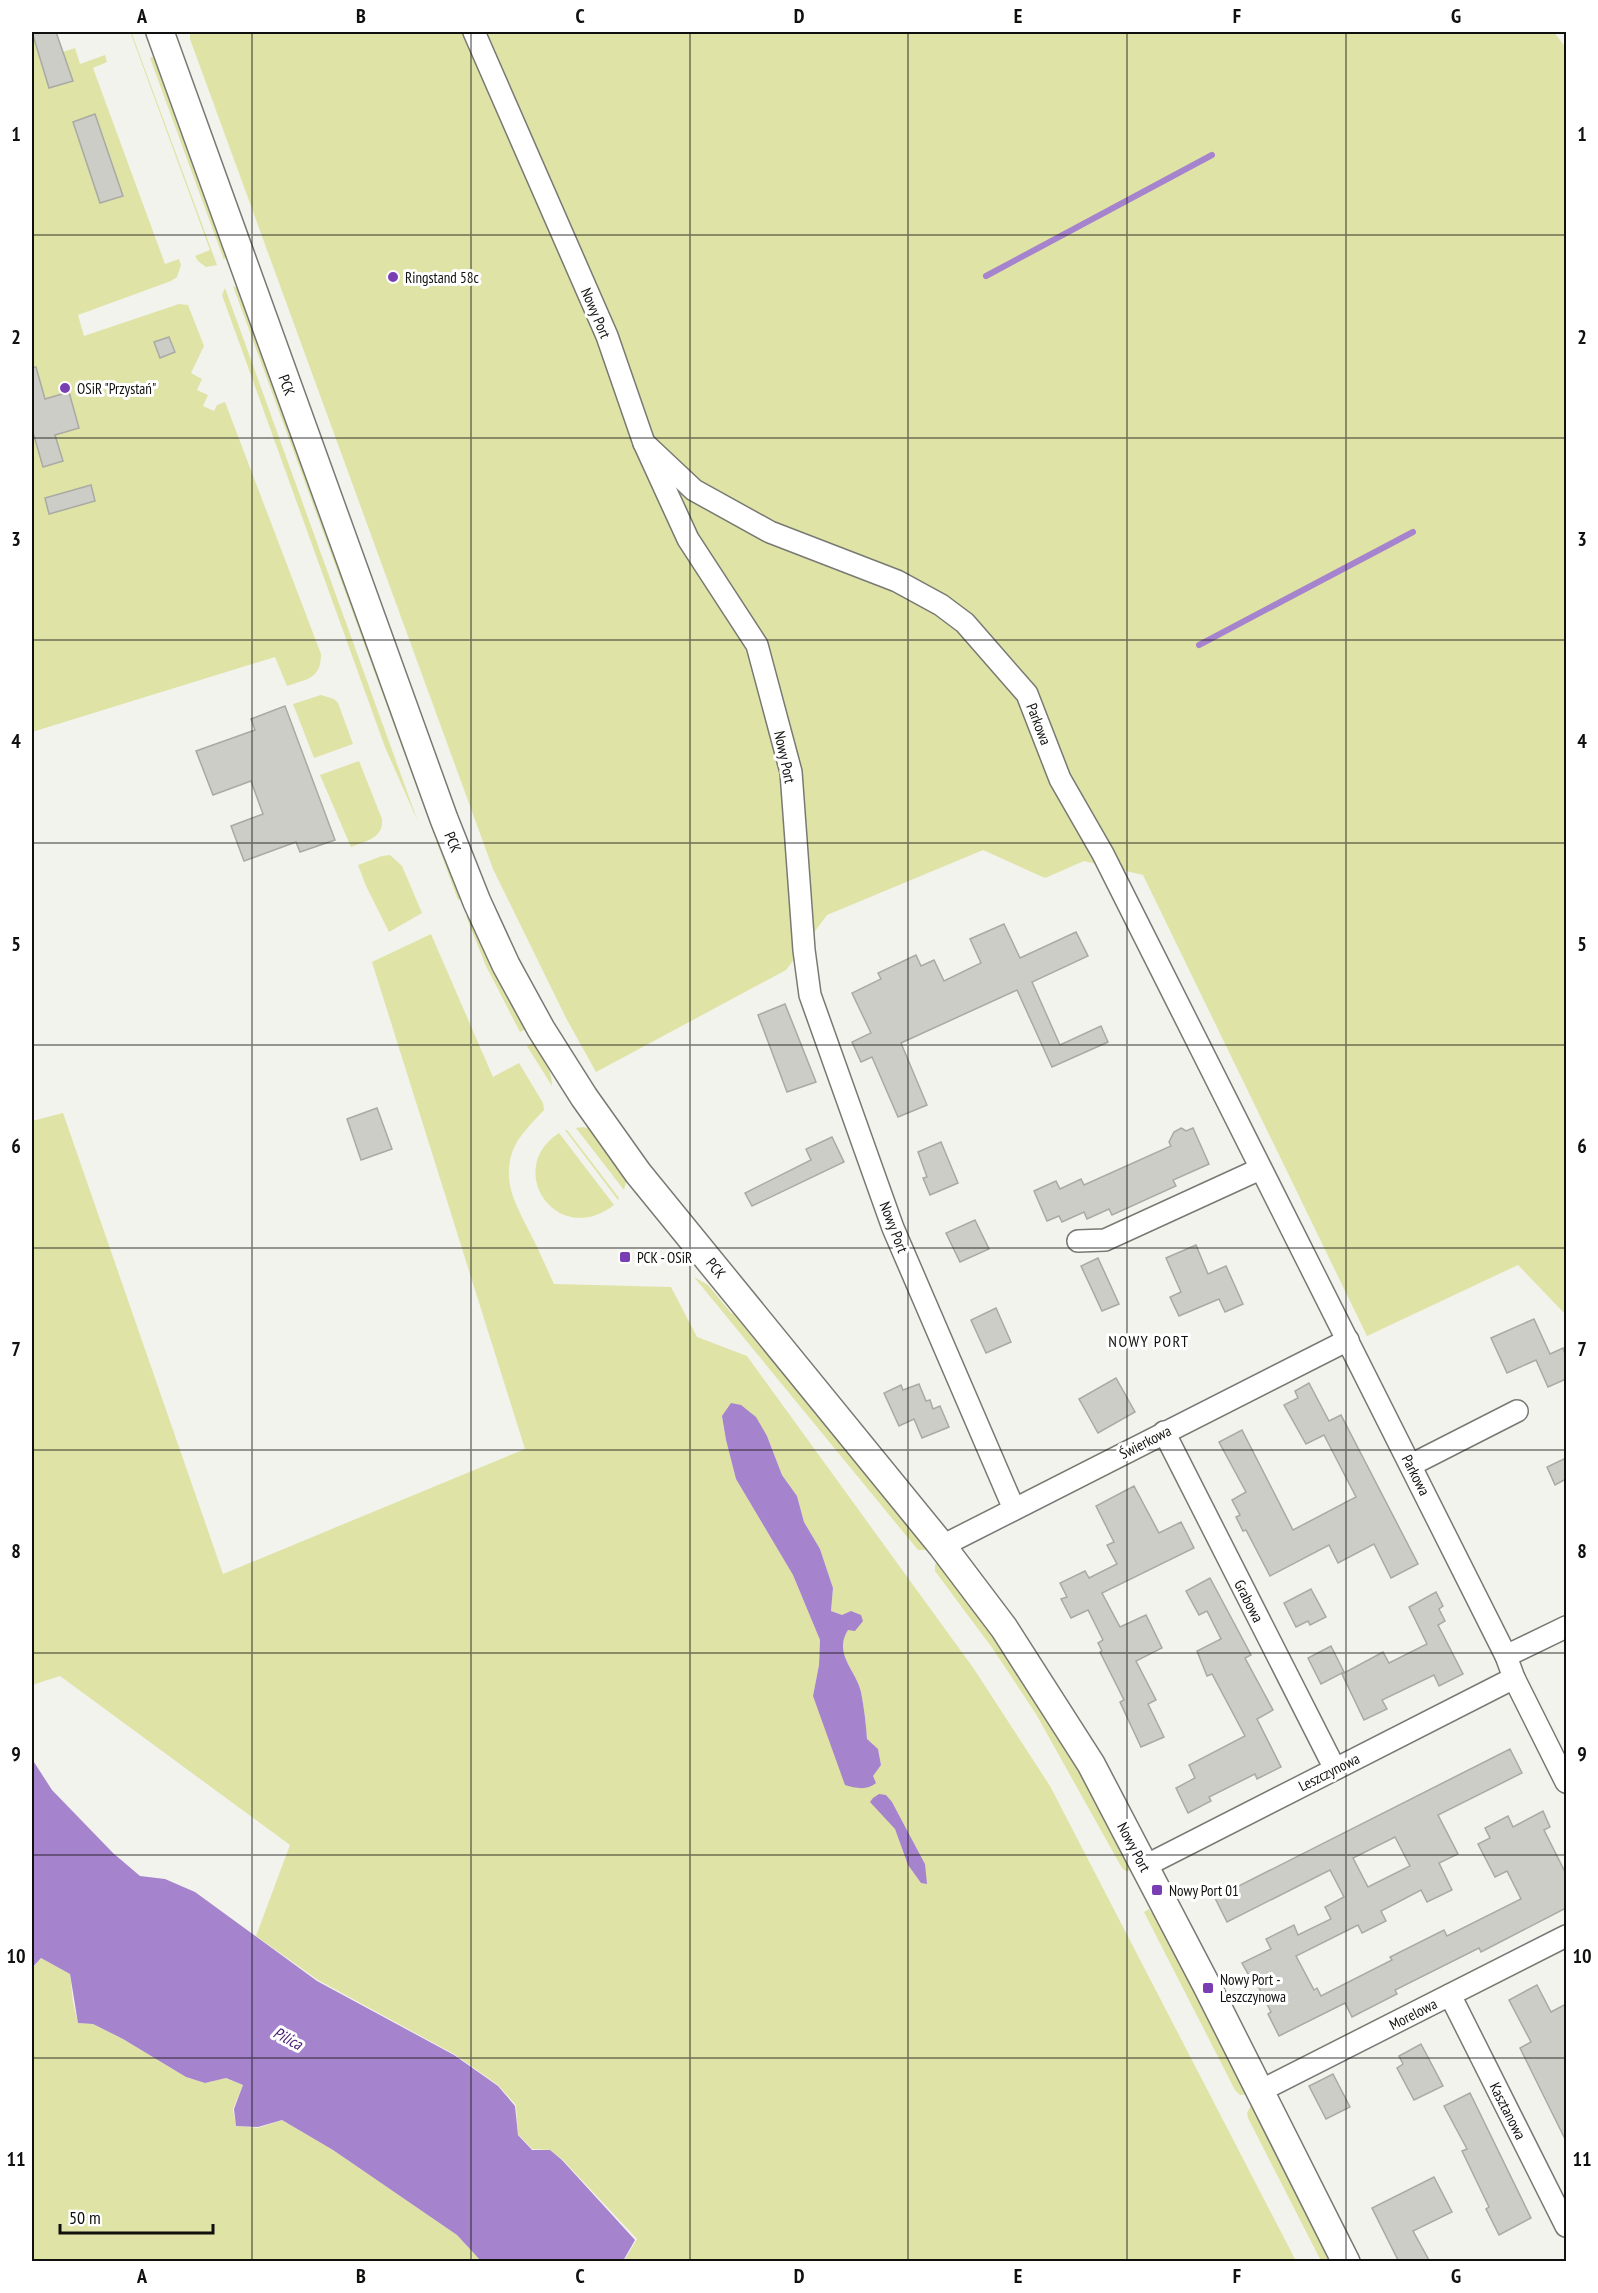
<svg xmlns="http://www.w3.org/2000/svg" width="1598" height="2293" font-family="'PT Sans Narrow',sans-serif">
<style>
.green{fill:#dfe3a6;fill-rule:evenodd}
.water{fill:#a583cd}
.lines{fill:none;stroke-linecap:round;stroke-linejoin:round}
.stream{stroke:#a583cd;stroke-width:6}
.building{fill:#cdcdc7;stroke:#aaaaa4;stroke-width:1.5;fill-rule:evenodd}
.minor-casing{stroke:#797973;stroke-width:24}
.tertiary-casing{stroke:#797973;stroke-width:30}
.minor{stroke:#fff;stroke-width:21}
.tertiary{stroke:#fff;stroke-width:27}
.grid{fill:none;stroke:#10100e;stroke-width:1.5;stroke-opacity:0.55}
.poi-dot{fill:#7a3eb3;stroke:#fff;stroke-width:2}
.labels{text-anchor:middle;dominant-baseline:central;stroke-width:6;stroke-linejoin:round;paint-order:stroke}
.poi-label{font-size:15px;fill:#10100e;stroke:#fff;text-anchor:start}
.street-label{font-size:15px;fill:#10100e;stroke:#fff}
.neighbourhood-label{font-size:16px;letter-spacing:1.5px;fill:#10100e;stroke:#fff}
.water-label{font-size:16px;font-style:italic;fill:#491971;stroke:#fff}
.neatline{fill:none;stroke:#10100e;stroke-width:2}
.grid-label{font-size:20px;text-anchor:middle;font-weight:bold;fill:#10100e}
</style>
<rect width="100%" height="100%" fill="#f2f3ec"/>
<g class="green">
<path d="M 32,32 L 56,32 L 63,52 L 75,48 L 80,64 L 105,55 L 107,62 L 93,68 L 165,264 L 179,259 L 181,265 L 177,277 L 171,281 L 78,315 L 84,336 L 179,304 L 188,305 L 204,346 L 191,373 L 202,379 L 197,390 L 208,395 L 203,406 L 214,411 L 217,405 L 225,402 L 321,654 C 321,679 307,679 287,686 L 275,657 L 32,732 Z"/>
<polygon points="190,32 1554,32 1566,48 1566,1315 1518,1265 1367,1336 1143,875 1084,861 1045,878 983,850 827,915 786,970 596,1072 566,1018 493,869 190,39"/>
<polygon points="131,34 132,34 217,265 206,267 198,261 195,256 210,250"/>
<polygon points="155,56 227,254 224,260 150,58"/>
<polygon points="233,286 239,289 461,898 458,900"/>
<polygon points="225,288 418,822 385,747 222,295"/>
<polygon points="321,695 334,699 338,703 353,744 314,758 293,704"/>
<path d="M 359,761 L 382,819 C 384,838 366,841 351,847 L 320,775 Z"/>
<polygon points="390,855 402,866 422,913 389,932 366,886 358,865 382,856"/>
<polygon points="466,916 471,918 526,1029 520,1032 486,966"/>
<path d="M 431,934 L 493,1077 L 519,1063 L 543,1103 L 544,1110 C 533,1122 519,1135 513,1150 C 501,1183 517,1206 530,1233 C 539,1250 546,1267 554,1284 L 671,1287 L 697,1337 L 747,1356 L 974,1669 L 1050,1786 L 1296,2261 L 624,2261 L 637,2239 L 563,2160 L 550,2150 L 532,2149 L 518,2134 L 516,2105 L 498,2085 L 454,2054 L 318,1980 L 256,1936 L 290,1845 L 60,1676 L 32,1685 L 32,1121 L 63,1113 L 223,1574 L 525,1449 L 372,962 ZM 722,1416 L 767,1436 L 782,1475 L 797,1496 L 804,1522 L 820,1549 L 833,1588 L 831,1611 L 842,1615 L 848,1630 C 833,1654 856,1670 861,1692 C 864,1707 866,1724 867,1740 L 878,1749 L 881,1765 L 872,1776 L 820,1713 L 813,1696 L 819,1665 L 820,1640 L 793,1575 L 736,1479 L 726,1440 ZM 892,1802 L 925,1864 L 921,1883 L 908,1865 L 895,1829 Z"/>
<path d="M 534,1042 C 543,1056 552,1069 552,1086 L 527,1046 Z"/>
<polygon points="583,1127 590,1129 596,1134 627,1178 624,1190 576,1128"/>
<polygon points="565,1130 567,1130 619,1198 618,1200"/>
<path d="M 559,1133 L 614,1205 C 557,1249 503,1169 559,1133 Z"/>
<polygon points="694,1277 708,1285 732,1314 738,1310 930,1547 926,1550 918,1550"/>
<polygon points="939,1559 1047,1709 1135,1870 1126,1871 1122,1868 1036,1714 993,1649 935,1571 935,1565"/>
<polygon points="1149,1909 1151,1913 1156,1910 1249,2094 1240,2095 1235,2090 1144,1912"/>
<polygon points="41,1958 70,1974 73,2002 78,2023 93,2024 123,2039 186,2077 205,2083 225,2078 243,2085 233,2109 236,2126 258,2128 282,2120 333,2150 457,2235 481,2261 32,2261 32,1969"/>
<polygon points="1253,2102 1334,2261 1321,2261 1248,2118 1247,2113"/>
</g>
<g class="water">
<path d="M 731,1403 L 741,1405 L 756,1417 L 767,1436 L 782,1475 L 797,1496 L 804,1522 L 820,1549 L 833,1588 L 831,1611 L 842,1615 L 851,1611 L 861,1615 L 863,1621 L 855,1631 L 848,1630 C 833,1654 856,1670 861,1692 C 864,1707 866,1724 867,1739 L 878,1749 L 881,1765 L 873,1776 L 876,1783 C 866,1791 856,1788 845,1785 L 813,1696 L 819,1665 L 820,1640 L 793,1575 L 736,1479 L 726,1440 L 722,1416 Z"/>
<polygon points="32,1759 52,1790 113,1853 140,1876 165,1879 195,1892 317,1981 454,2055 498,2086 515,2106 518,2135 532,2150 550,2150 562,2160 635,2240 623,2261 481,2261 457,2235 333,2150 282,2120 258,2127 236,2126 234,2109 243,2085 226,2078 205,2083 186,2077 123,2039 93,2024 78,2023 70,1974 41,1958 32,1968"/>
<polygon points="879,1794 886,1795 892,1802 925,1864 927,1884 921,1883 908,1865 895,1829 870,1802 873,1798"/>
</g>
<g class="lines">
<g class="stream">
<polyline points="986,276 1212,155"/>
<polyline points="1199,645 1413,532"/>
</g>
</g>
<g class="building">
<polygon points="32,32 56,32 73,81 49,88"/>
<polygon points="95,114 123,196 100,203 73,122"/>
<polygon points="169,337 175,352 160,358 154,342"/>
<polygon points="36,367 45,399 69,392 79,428 55,435 63,461 43,467 32,429 32,368"/>
<polygon points="91,485 95,501 49,514 45,498"/>
<polygon points="285,706 335,840 300,852 296,842 244,861 231,826 263,814 251,781 213,795 196,751 255,730 251,719"/>
<polygon points="1004,924 1020,958 1076,932 1088,956 1032,982 1060,1045 1101,1026 1108,1042 1052,1067 1017,990 901,1043 927,1105 898,1117 872,1057 861,1062 852,1042 871,1033 852,993 881,979 878,973 916,955 921,966 934,960 944,981 981,963 970,939"/>
<polygon points="785,1004 816,1082 787,1092 758,1015"/>
<polygon points="377,1108 392,1149 361,1160 347,1119"/>
<polygon points="1181,1128 1186,1131 1193,1128 1209,1164 1173,1180 1176,1186 1112,1215 1109,1209 1087,1219 1084,1212 1062,1222 1059,1216 1047,1221 1034,1191 1056,1181 1060,1189 1081,1179 1084,1185 1171,1146 1169,1142 1174,1132"/>
<polygon points="832,1137 844,1162 752,1206 745,1193 811,1160 806,1149"/>
<polygon points="941,1142 958,1183 930,1195 923,1178 927,1177 918,1152"/>
<polygon points="975,1220 989,1249 960,1262 946,1233"/>
<polygon points="1196,1245 1208,1274 1226,1266 1243,1304 1225,1312 1219,1299 1179,1316 1170,1297 1181,1292 1166,1258"/>
<polygon points="1098,1258 1119,1304 1102,1311 1081,1266"/>
<polygon points="996,1308 1011,1342 986,1353 971,1320"/>
<polygon points="1534,1319 1550,1354 1563,1348 1566,1357 1566,1379 1548,1387 1536,1360 1507,1373 1491,1338"/>
<polygon points="1116,1378 1135,1412 1098,1433 1079,1399"/>
<polygon points="1309,1383 1329,1421 1341,1415 1418,1564 1391,1578 1374,1544 1338,1563 1329,1545 1270,1576 1246,1530 1243,1531 1236,1517 1240,1515 1232,1500 1246,1492 1219,1442 1242,1430 1293,1530 1356,1497 1324,1435 1306,1444 1284,1405 1298,1398 1295,1391"/>
<polygon points="919,1384 926,1401 930,1400 933,1409 940,1406 949,1427 922,1438 914,1419 899,1426 884,1393 901,1385 903,1390"/>
<polygon points="1566,1458 1566,1479 1555,1485 1547,1467"/>
<polygon points="1134,1486 1159,1533 1181,1522 1194,1548 1102,1593 1120,1627 1146,1615 1162,1648 1136,1661 1156,1700 1148,1704 1164,1737 1141,1747 1120,1702 1124,1700 1100,1652 1102,1651 1098,1643 1103,1640 1088,1610 1071,1618 1061,1599 1067,1597 1060,1583 1085,1571 1089,1578 1117,1564 1107,1545 1114,1542 1096,1506"/>
<polygon points="1210,1578 1251,1655 1245,1658 1273,1710 1257,1719 1281,1767 1257,1779 1255,1774 1209,1797 1211,1801 1188,1813 1176,1788 1195,1778 1189,1765 1245,1736 1212,1674 1207,1676 1197,1651 1221,1639 1207,1611 1199,1615 1186,1591"/>
<polygon points="1311,1589 1326,1617 1310,1625 1308,1621 1296,1627 1284,1603"/>
<polygon points="1436,1592 1443,1606 1439,1609 1445,1621 1438,1625 1463,1674 1439,1686 1434,1675 1382,1700 1387,1709 1364,1720 1342,1674 1383,1652 1389,1663 1427,1644 1409,1607"/>
<polygon points="1331,1646 1344,1672 1321,1684 1308,1658"/>
<path d="M 1510,1749 L 1522,1773 L 1438,1815 L 1458,1854 L 1439,1863 L 1452,1890 L 1427,1902 L 1421,1890 L 1381,1911 L 1386,1921 L 1362,1933 L 1358,1925 L 1296,1956 L 1314,1990 L 1317,1988 L 1321,1996 L 1392,1960 L 1390,1957 L 1444,1930 L 1447,1936 L 1521,1899 L 1507,1871 L 1495,1877 L 1478,1844 L 1490,1838 L 1485,1828 L 1508,1816 L 1513,1827 L 1543,1811 L 1550,1827 L 1544,1830 L 1566,1874 L 1566,1908 L 1481,1952 L 1479,1948 L 1395,1990 L 1397,1994 L 1352,2017 L 1345,2003 L 1279,2036 L 1268,2014 L 1271,2012 L 1254,1978 L 1251,1979 L 1242,1963 L 1271,1949 L 1266,1939 L 1294,1925 L 1298,1935 L 1331,1919 L 1325,1907 L 1344,1897 L 1330,1870 L 1227,1922 L 1215,1898 ZM 1395,1837 L 1410,1866 L 1368,1887 L 1353,1858 Z"/>
<polygon points="1537,1985 1551,2012 1566,2004 1566,2141 1520,2048 1531,2042 1509,2000"/>
<polygon points="1421,2044 1443,2086 1414,2100 1397,2068 1403,2064 1399,2056"/>
<polygon points="1333,2074 1350,2107 1326,2119 1309,2086"/>
<polygon points="1470,2093 1531,2218 1499,2235 1486,2209 1489,2207 1462,2151 1467,2149 1444,2106"/>
<polygon points="1434,2177 1452,2212 1413,2231 1430,2262 1399,2262 1372,2208"/>
</g>
<g class="lines">
<defs>
<g id="minor">
<polyline points="474,32 607,336 644,443 688,539 757,645 791,772 804,950 810,995 893,1228 1014,1509"/>
<polyline points="644,443 694,490 770,532 897,581 941,605 965,623 1027,694 1060,779 1103,854 1506,1656 1514,1678 1566,1782"/>
<polyline points="1078,1241 1105,1240 1260,1169"/>
<polyline points="1164,1432 1335,1769"/>
<polyline points="1411,1465 1517,1411"/>
<polyline points="942,1546 1348,1340"/>
<polyline points="1506,1656 1566,1627"/>
<polyline points="1145,1866 1514,1678"/>
<polyline points="1450,1995 1566,2226"/>
<polyline points="1260,2091 1566,1936"/>
</g>
<polyline id="tertiary" points="160,32 444,819 477,902 506,965 541,1029 584,1097 638,1173 942,1546 1004,1628 1091,1764 1208,1988 1346,2262"/>
</defs>
<use href="#minor" class="minor-casing"/>
<use href="#tertiary" class="tertiary-casing"/>
<use href="#minor" class="minor"/>
<use href="#tertiary" class="tertiary"/>
</g>
<path class="grid" d="M 252,32 L 252,2262M 471,32 L 471,2262M 690,32 L 690,2262M 908,32 L 908,2262M 1127,32 L 1127,2262M 1346,32 L 1346,2262M 32,235 L 1566,235M 32,438 L 1566,438M 32,640 L 1566,640M 32,843 L 1566,843M 32,1045 L 1566,1045M 32,1248 L 1566,1248M 32,1450 L 1566,1450M 32,1653 L 1566,1653M 32,1855 L 1566,1855M 32,2058 L 1566,2058"/>
<g class="poi-dot">
<circle cx="393" cy="277" r="6"/>
<circle cx="65" cy="388" r="6"/>
<rect x="619" y="1251" width="12" height="12" rx="3"/>
<rect x="1151" y="1884" width="12" height="12" rx="3"/>
<rect x="1202" y="1982" width="12" height="12" rx="3"/>
</g>
<g class="labels">
<g class="poi-label">
<text x="405" y="277">Ringstand 58c</text>
<text x="77" y="388">OSiR "Przystań"</text>
<text x="637" y="1257">PCK - OSiR</text>
<text x="1169" y="1890">Nowy Port 01</text>
<text x="1220" y="1979">Nowy Port -<tspan x="1220" dy="17">Leszczynowa</tspan></text>
</g>
<g class="street-label">
<text transform="translate(596 313) rotate(67)">Nowy Port</text>
<text transform="translate(287 385) rotate(70)">PCK</text>
<text transform="translate(1039 724) rotate(69)">Parkowa</text>
<text transform="translate(785 757) rotate(78)">Nowy Port</text>
<text transform="translate(453 842) rotate(68)">PCK</text>
<text transform="translate(894 1227) rotate(69)">Nowy Port</text>
<text transform="translate(716 1268) rotate(51)">PCK</text>
<text transform="translate(1145 1442) rotate(-27)">Świerkowa</text>
<text transform="translate(1416 1475) rotate(63)">Parkowa</text>
<text transform="translate(1249 1601) rotate(63)">Grabowa</text>
<text transform="translate(1329 1772) rotate(-27)">Leszczynowa</text>
<text transform="translate(1134 1847) rotate(62)">Nowy Port</text>
<text transform="translate(1413 2014) rotate(-27)">Morelowa</text>
<text transform="translate(1508 2111) rotate(63)">Kasztanowa</text>
</g>
<g class="neighbourhood-label">
<text x="1149" y="1341">NOWY PORT</text>
</g>
<g class="water-label">
<text transform="translate(288 2038) rotate(28)">Pilica</text>
</g>
</g>
<rect width="1598" height="2293" fill="none" stroke="#ffffff" stroke-width="66"/>
<path d="M60 2224v9h153v-9" fill="none" stroke="#10100e" stroke-width="3"/>
<text x="69" y="2224" font-size="18" fill="#10100e" stroke="#ffffff" stroke-width="4.5" paint-order="stroke">50 m</text>
<rect x="33" y="33" width="1532" height="2227" class="neatline"/>
<g class="grid-label">
<text x="142" y="23">A</text>
<text x="361" y="23">B</text>
<text x="580" y="23">C</text>
<text x="799" y="23">D</text>
<text x="1018" y="23">E</text>
<text x="1237" y="23">F</text>
<text x="1456" y="23">G</text>
<text x="16" y="141">1</text>
<text x="1582" y="141">1</text>
<text x="16" y="344">2</text>
<text x="1582" y="344">2</text>
<text x="16" y="546">3</text>
<text x="1582" y="546">3</text>
<text x="16" y="748">4</text>
<text x="1582" y="748">4</text>
<text x="16" y="951">5</text>
<text x="1582" y="951">5</text>
<text x="16" y="1153">6</text>
<text x="1582" y="1153">6</text>
<text x="16" y="1356">7</text>
<text x="1582" y="1356">7</text>
<text x="16" y="1558">8</text>
<text x="1582" y="1558">8</text>
<text x="16" y="1761">9</text>
<text x="1582" y="1761">9</text>
<text x="16" y="1963">10</text>
<text x="1582" y="1963">10</text>
<text x="16" y="2166">11</text>
<text x="1582" y="2166">11</text>
<text x="142" y="2283">A</text>
<text x="361" y="2283">B</text>
<text x="580" y="2283">C</text>
<text x="799" y="2283">D</text>
<text x="1018" y="2283">E</text>
<text x="1237" y="2283">F</text>
<text x="1456" y="2283">G</text>
</g>
</svg>
